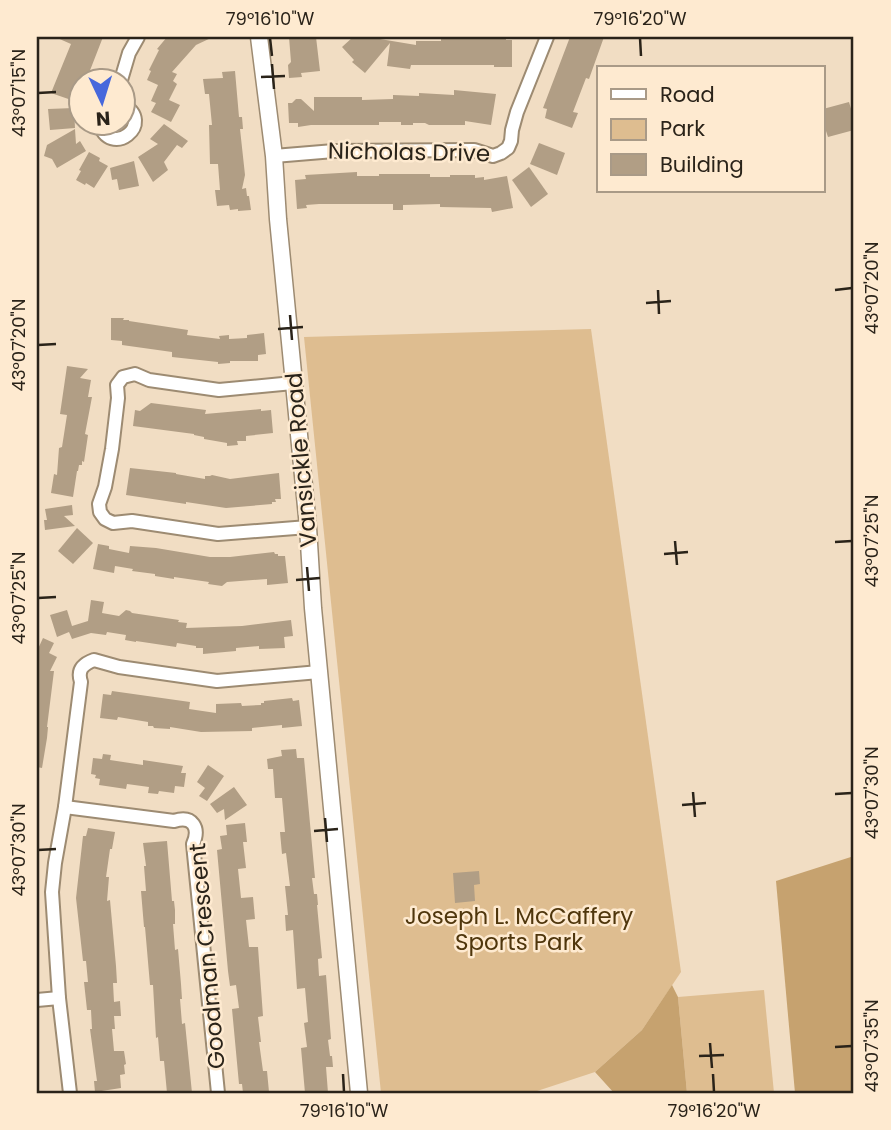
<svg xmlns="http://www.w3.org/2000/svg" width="891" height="1130" font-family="Poppins,sans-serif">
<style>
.green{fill:#debd90}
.forest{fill:#c6a26f}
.building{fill:#b19e85}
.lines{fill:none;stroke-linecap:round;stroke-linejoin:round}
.street-casing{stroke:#9d8b72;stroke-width:16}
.secondary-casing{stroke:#9d8b72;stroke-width:19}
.street{stroke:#fff;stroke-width:12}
.secondary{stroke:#fff;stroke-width:16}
.ticks{fill:none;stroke:#2a2319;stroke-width:2.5}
.labels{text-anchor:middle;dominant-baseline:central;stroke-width:5;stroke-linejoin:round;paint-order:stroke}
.street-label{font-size:23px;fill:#2a2319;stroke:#feead0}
.park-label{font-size:23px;fill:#4f360c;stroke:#feead0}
.neatline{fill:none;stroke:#2a2319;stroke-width:2.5}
.ticks-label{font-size:18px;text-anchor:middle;fill:#2a2319}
</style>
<rect width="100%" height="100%" fill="#f1ddc3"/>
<g class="green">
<polygon points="591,329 681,972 642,1030 595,1072 531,1093 381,1093 304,337"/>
<polygon points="764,990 774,1093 687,1093 678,997"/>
</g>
<g class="forest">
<polygon points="854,856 854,1093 795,1093 776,881"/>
<polygon points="672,985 678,997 687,1093 614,1093 595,1072 642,1030"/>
</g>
<g class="building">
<polygon points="55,37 103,37 89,73 91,74 89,80 80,80 80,103 51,93 71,44"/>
<polygon points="167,37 213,37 196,45 172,72 177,74 173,81 177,84 169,100 180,105 171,122 151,112 156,103 151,101 158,85 147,80 151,71 149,70 159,50 157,49"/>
<polygon points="289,37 316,37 320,71 301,73 302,77 289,78 288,65 291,62"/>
<polygon points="353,37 382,37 380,39 416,45 416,41 441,41 441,37 503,37 503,39 506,39 506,40 512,40 512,67 494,67 494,65 411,65 410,69 387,66 390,43 365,73 352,62 354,60 342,47"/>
<polygon points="570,37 604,37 589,79 586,78 573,112 578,113 572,128 545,118 547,109 543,108"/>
<polygon points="235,71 239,117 242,117 243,129 240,129 245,175 242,189 246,188 247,196 249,196 251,210 238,211 238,209 230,210 229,205 217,206 215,190 220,190 218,164 210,164 209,125 212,125 209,94 205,94 203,79 223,78 222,72"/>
<polygon points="454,90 496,94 491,125 465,121 465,125 429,125 425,123 413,123 413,125 401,125 401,122 379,122 379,125 311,125 298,127 298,123 289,123 288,103 292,103 296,99 301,99 314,111 314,97 362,97 362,100 393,99 393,95 419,96 419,93 454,95"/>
<polygon points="849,102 854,119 854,130 828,137 826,131 823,132 823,109"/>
<polygon points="74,108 75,128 50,130 48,109"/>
<polygon points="164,124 188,141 182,148 177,145 164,162 168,170 153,182 138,157 158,144 150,139"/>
<polygon points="75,129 76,144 80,141 86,151 57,168 52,159 44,156 47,145"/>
<polygon points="539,143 565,153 557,175 530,164"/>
<polygon points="89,152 100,158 99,161 108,166 94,188 86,183 85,185 76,180 81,171 79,170"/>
<polygon points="134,161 139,186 119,190 117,179 112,180 110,168"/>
<polygon points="529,167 548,194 531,207 512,180"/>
<polygon points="357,172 357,176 379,176 379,174 430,174 430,177 450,177 450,175 475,175 475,178 484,177 484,180 507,176 513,208 492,212 491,208 440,207 440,204 403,205 403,210 393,210 393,204 319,204 306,205 307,208 297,209 295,180 306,179 305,175"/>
<polygon points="111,318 124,318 123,320 129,320 129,321 188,330 187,335 220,339 219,336 229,335 229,339 247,338 247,335 264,333 266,354 258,355 258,361 230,361 230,363 218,364 218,362 172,357 172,352 122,345 122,341 111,340"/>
<polygon points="67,366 88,369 80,378 91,380 88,397 92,397 85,434 88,435 84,462 82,461 82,465 79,465 78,471 77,471 73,497 51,493 54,474 57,475 59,448 62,447 67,415 60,414"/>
<polygon points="151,403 206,410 205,414 261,409 261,411 271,410 273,433 246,436 246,441 237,441 238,445 227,446 227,443 204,439 204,437 194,435 194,434 133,426 135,410 140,411"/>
<polygon points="130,468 176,473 176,474 205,479 205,476 210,476 212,475 230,479 279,473 281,499 275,499 276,502 272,502 272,504 226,508 186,502 186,504 126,495"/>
<polygon points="72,505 73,515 64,516 75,526 45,530 44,520 47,520 45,509"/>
<polygon points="77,528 93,543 73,564 58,551"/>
<polygon points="98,544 109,546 109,549 129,553 130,546 156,548 210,557 230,557 274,552 275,554 278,554 278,556 285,556 288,583 267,585 267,579 227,582 222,586 208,584 209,582 174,577 174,579 155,576 155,574 132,571 133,569 115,566 114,573 93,569"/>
<polygon points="91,600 104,602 102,613 119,616 126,610 130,611 132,613 179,620 178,622 187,623 186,628 242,626 291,620 293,636 284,637 285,648 259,649 259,646 236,648 236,651 203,654 203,648 196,648 196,646 177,643 176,647 136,641 136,642 125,640 126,635 107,632 106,635 91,633 72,639 69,632 57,637 50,615 67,610 72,626 88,621"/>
<polygon points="43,638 54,643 49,653 57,657 50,671 54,671 47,727 48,727 47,738 42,768 37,767 37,651"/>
<polygon points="112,691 190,702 189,709 216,713 216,704 241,703 242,706 261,705 261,703 264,703 264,701 292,698 293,701 299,700 302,726 282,728 282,725 252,728 252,731 201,732 170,727 170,729 154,728 153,726 148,726 148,722 118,717 117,720 100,718 103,694 111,695"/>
<polygon points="296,749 297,758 304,758 315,878 312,878 314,894 317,894 318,905 317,905 322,958 318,959 319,976 326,975 331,1039 328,1040 330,1056 332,1056 333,1067 326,1067 328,1093 305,1093 301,1048 307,1047 304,1023 308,1022 305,988 297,989 293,930 286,931 285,915 288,915 285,886 290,886 286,853 282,854 280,832 285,832 282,798 275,798 273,769 268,769 267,759 282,756 281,750"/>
<polygon points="103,754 111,755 110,760 143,765 143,760 183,766 181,773 186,773 184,787 175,786 174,793 159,791 158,794 148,793 149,787 127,784 126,789 99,785 100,779 95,778 96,775 91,774 93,758 102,759"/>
<polygon points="208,765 224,776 207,801 199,796 205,788 197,782"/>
<polygon points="234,787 247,805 225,820 224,809 217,813 210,804"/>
<polygon points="245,823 247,842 243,842 246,868 238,869 241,898 253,897 255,919 246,920 249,947 258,947 263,1016 258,1017 261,1042 259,1042 263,1071 267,1071 269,1092 253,1093 243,1093 242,1084 239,1084 232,1009 239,1008 236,985 230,986 228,971 217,850 222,849 220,836 227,835 226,825"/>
<polygon points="88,828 115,832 112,849 110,849 106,877 109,877 107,901 110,900 116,966 117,983 113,983 114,1002 120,1001 121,1016 114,1016 115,1029 112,1029 114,1051 124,1051 126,1064 124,1065 125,1074 120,1075 121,1088 95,1092 94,1081 97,1081 90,1029 92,1029 91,1010 87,1010 84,982 88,982 86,961 83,961 76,898 83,836 86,836"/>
<polygon points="167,841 172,901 174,901 175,910 175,924 173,924 175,950 178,949 181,984 182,999 180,999 182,1024 185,1023 192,1093 167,1093 164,1061 160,1061 158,1037 156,1038 153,985 150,985 145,927 144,927 141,891 146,891 144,866 146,866 143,843"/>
<polygon points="479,871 480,884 474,885 475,901 455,903 453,873"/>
</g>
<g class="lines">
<defs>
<g id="street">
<polyline points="121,80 129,53 138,37"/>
<path d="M 99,122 C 109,161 158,123 122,104"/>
<polyline points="274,156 334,151 474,150 493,156 501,153 508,148 511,141 512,130 517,112 547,37"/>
<polyline points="293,383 219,390 149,380 135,374 123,377 117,385 118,398 112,449 105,487 99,504 100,512 105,519 113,523 132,521 218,534 308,527"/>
<path d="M 65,807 L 174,821 C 193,815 200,828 193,844 L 218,1093"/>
<polyline points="37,1000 59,998"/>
<path d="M 70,1093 L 59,998 L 52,892 L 55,863 L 65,807 L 81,682 C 77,670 83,664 94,660 L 119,667 L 217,681 L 319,672"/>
</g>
<polyline id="secondary" points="259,37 274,156 278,219 308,527 313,608 359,1093"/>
</defs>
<use href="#street" class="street-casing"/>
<use href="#secondary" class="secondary-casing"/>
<use href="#street" class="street"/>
<use href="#secondary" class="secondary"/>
</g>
<path class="ticks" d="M 270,38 L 272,56M 640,38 L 641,56M 272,64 L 274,89M 261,77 L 285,76M 38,93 L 56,92M 658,290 L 659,314M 835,290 L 852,288M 646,303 L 671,301M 290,315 L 292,340M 278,329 L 303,327M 38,345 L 56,344M 675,541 L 677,565M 835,542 L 852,541M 664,554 L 688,552M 307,567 L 309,591M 296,580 L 320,578M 38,598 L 56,597M 693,792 L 695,817M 835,794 L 852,793M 682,805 L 706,803M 325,818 L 327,842M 314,831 L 338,829M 38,850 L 56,849M 710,1043 L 712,1068M 835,1047 L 852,1046M 699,1056 L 724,1055M 343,1074 L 344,1092M 713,1074 L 714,1092"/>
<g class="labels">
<g class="street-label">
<text transform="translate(409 152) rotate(1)">Nicholas Drive</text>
<text transform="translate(301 460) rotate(-95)">Vansickle Road</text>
<text transform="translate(207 956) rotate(-95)">Goodman Crescent</text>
</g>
<g class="park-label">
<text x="519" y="916">Joseph L. McCaffery<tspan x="519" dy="26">Sports Park</tspan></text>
</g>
</g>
<rect width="891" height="1130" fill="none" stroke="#feead0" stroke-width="77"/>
<rect x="597" y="66" width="228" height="126" fill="#feead0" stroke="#a99a87" stroke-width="2"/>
<rect x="611" y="89" width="35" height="10" fill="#ffffff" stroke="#a99a87" stroke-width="2"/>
<text x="660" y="102" font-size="21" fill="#2a2319">Road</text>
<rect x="611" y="119" width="35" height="21" fill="#debd90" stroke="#a99a87" stroke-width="2"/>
<text x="660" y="136" font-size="21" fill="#2a2319">Park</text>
<rect x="611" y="154" width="35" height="21" fill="#b19e85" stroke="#a99a87" stroke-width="2"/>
<text x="660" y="172" font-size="21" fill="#2a2319">Building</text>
<g transform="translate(102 102) rotate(176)"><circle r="33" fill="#feead0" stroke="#a99a87" stroke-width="2"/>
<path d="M0-5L12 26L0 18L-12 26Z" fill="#4768dc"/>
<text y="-10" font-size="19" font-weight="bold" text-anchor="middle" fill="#2a2319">N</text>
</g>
<rect x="38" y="38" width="814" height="1054" class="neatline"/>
<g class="ticks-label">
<text x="270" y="25">79°16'10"W</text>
<text x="640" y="25">79°16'20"W</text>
<text transform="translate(19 93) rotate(-90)" y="6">43°07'15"N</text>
<text transform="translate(872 288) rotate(-90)" y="6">43°07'20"N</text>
<text transform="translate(19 345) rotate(-90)" y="6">43°07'20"N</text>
<text transform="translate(872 541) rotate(-90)" y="6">43°07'25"N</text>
<text transform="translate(19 598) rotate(-90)" y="6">43°07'25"N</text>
<text transform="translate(872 793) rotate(-90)" y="6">43°07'30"N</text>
<text transform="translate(19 850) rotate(-90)" y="6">43°07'30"N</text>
<text transform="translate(872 1046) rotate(-90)" y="6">43°07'35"N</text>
<text x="344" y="1117">79°16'10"W</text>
<text x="714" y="1117">79°16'20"W</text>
</g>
</svg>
